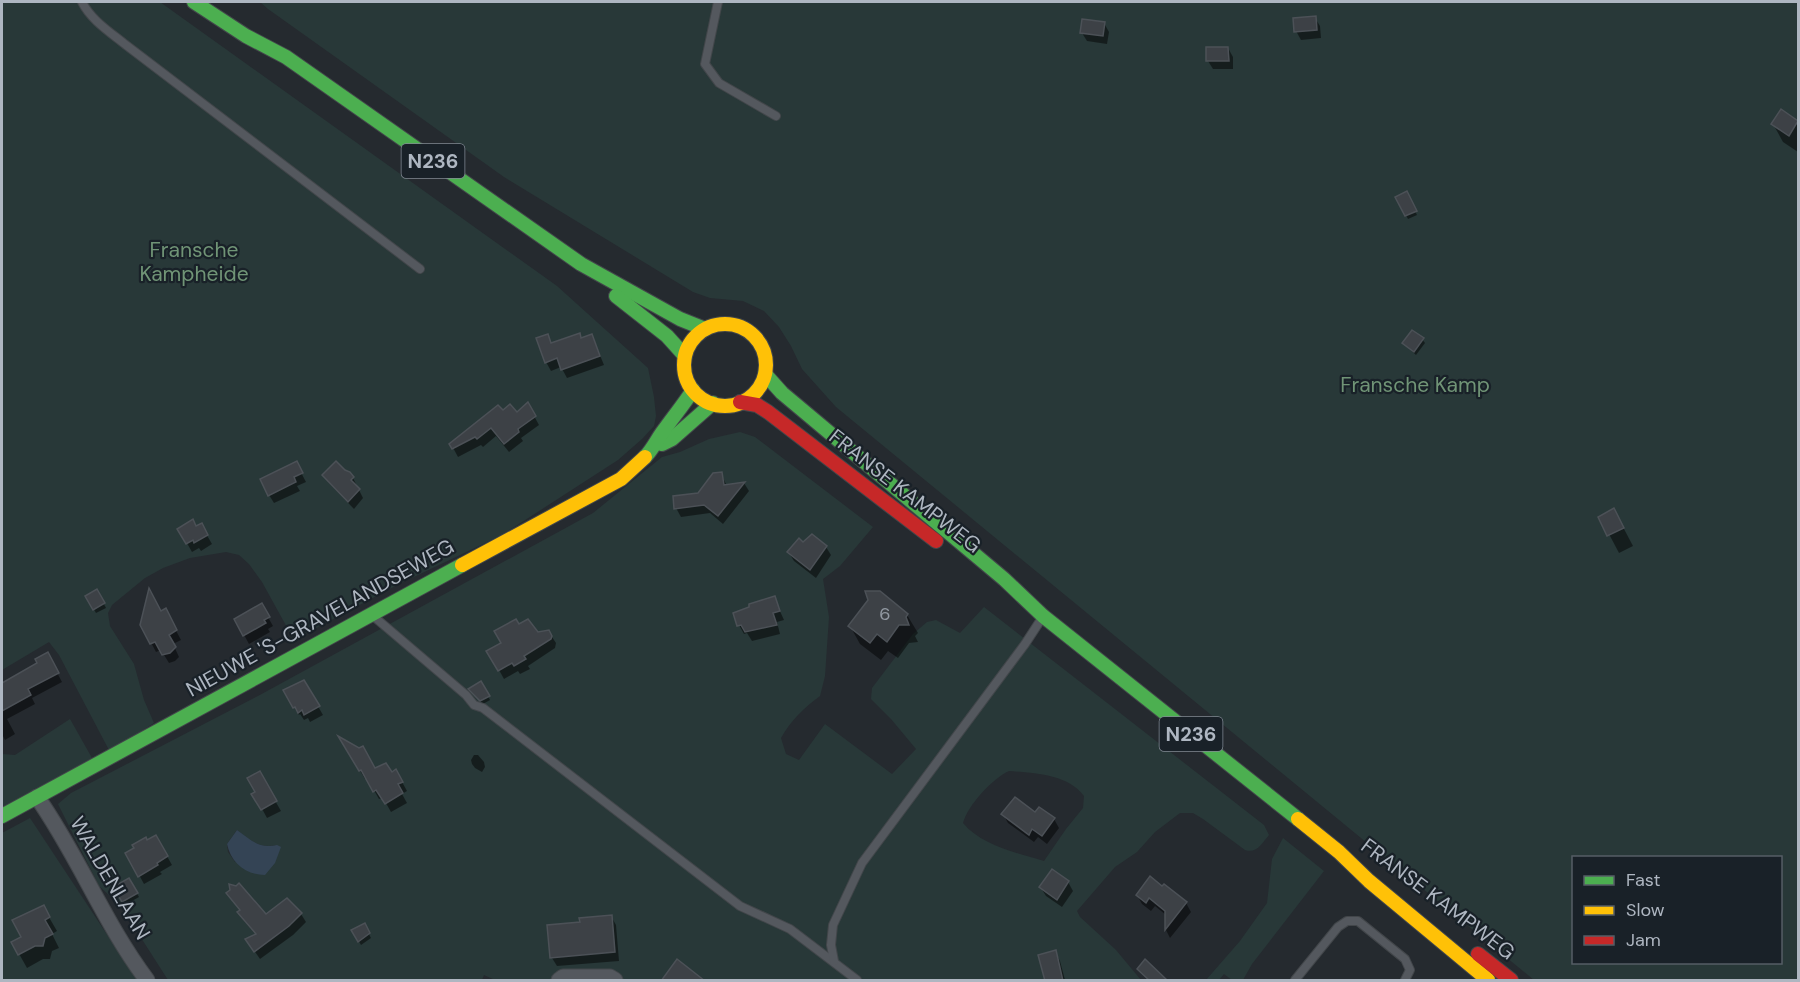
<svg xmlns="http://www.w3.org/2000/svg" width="1800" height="982" font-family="'DM Sans',sans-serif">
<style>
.green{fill:#283838;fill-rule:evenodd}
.water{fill:#344455}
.shadow{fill:#0007}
.building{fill:#3d4146;stroke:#4c5157;stroke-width:1.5}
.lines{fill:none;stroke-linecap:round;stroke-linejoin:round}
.lane-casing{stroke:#42464a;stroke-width:10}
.street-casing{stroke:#42464a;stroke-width:17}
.fast-casing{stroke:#42464a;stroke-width:16}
.slow-casing{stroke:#42464a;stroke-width:16}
.jam-casing{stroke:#42464a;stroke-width:16}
.lane{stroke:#54585e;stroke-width:8}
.street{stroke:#54585e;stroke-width:15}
.fast{stroke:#4caf50;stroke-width:14}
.slow{stroke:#ffc107;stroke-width:14}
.jam{stroke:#c62828;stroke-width:14}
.labels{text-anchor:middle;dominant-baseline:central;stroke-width:4.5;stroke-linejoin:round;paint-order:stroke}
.number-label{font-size:18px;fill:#9299a2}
.shield{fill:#192128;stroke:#818993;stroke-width:1.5}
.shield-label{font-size:20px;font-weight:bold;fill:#aeb6c1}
.park-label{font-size:21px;fill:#709476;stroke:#192128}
.street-label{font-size:21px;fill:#aeb6c1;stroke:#192128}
</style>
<rect width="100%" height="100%" fill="#252a2f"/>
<g class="green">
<polygon points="2,2 160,2 557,286 648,368 654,397 656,416 654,426 642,439 618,460 502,535 397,585 294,640 262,582 249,564 239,555 226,552 190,558 163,568 145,578 112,605 108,613 110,626 134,664 144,700 154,723 110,752 59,655 49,642 2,670"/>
<path d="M 260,2 L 1798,2 L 1798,980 L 1534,980 L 836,407 L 802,369 L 791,346 L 779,327 L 764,311 L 743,301 L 710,298 L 693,292 L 504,177 L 268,9 ZM 1574,858 L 1780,858 L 1780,962 L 1574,962 Z"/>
<path d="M 740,432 L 755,437 L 873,527 L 840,566 L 823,579 L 829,617 L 825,676 L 820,696 C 804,708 791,720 781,738 L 786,754 L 799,760 L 825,724 L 892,774 L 916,749 L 891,719 L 871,699 L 872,688 L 913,634 L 927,622 L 936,620 L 960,633 L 984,607 L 1264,825 L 1269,835 C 1262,843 1257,854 1245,850 L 1203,819 L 1193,813 L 1180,813 L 1155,832 L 1137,852 L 1115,867 L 1077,911 L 1080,917 L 1116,950 L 1141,980 L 705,980 L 677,960 L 661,980 L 495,980 L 484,975 L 482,980 L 168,980 L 120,905 L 99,886 L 58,804 L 71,793 L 258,696 L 593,513 L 662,457 L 680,452 L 709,439 ZM 1009,771 C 1034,773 1068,774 1084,796 L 1083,808 L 1066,829 L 1044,861 C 1018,853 982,846 963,823 C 967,806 993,778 1009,771 ZM 237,830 C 251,841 259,849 277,845 L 235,862 L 228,852 L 227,844 ZM 611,915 L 615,952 L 551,958 L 547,925 L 580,922 L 580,918 Z"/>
<polygon points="70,719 92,758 2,811 2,754 15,755"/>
<polygon points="30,818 137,980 2,980 2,833"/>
<polygon points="1283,838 1324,871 1252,964 1243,980 1232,980 1224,974 1219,980 1206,980 1240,941 1267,903 1272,859"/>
</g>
<path class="water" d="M 237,830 C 251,840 259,849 277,845 L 281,847 L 275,863 L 265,875 C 246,875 231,863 227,844 Z"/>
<g class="shadow">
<polygon points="1315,18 1320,26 1321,38 1301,40 1296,31"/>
<polygon points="1104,23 1109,32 1107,44 1087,41 1082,33"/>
<polygon points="1228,48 1233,57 1233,69 1213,69 1208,61"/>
<polygon points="1781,111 1798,123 1798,152 1783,142 1773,124"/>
<polygon points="1406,193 1417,215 1408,219 1397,198"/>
<polygon points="548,336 552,344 592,336 604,365 567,378 561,367 551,371 546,362"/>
<polygon points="1422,339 1425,343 1416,355 1404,344"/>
<polygon points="528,405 539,425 521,438 523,441 509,452 496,436 483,447 481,445 458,457 451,444 503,412 517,414"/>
<polygon points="296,463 306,482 297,486 300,491 274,503 269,495"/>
<polygon points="721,474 727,486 744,483 749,491 723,524 710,513 681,517 676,508 699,494"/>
<polygon points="324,475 353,478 363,498 354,509 329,483"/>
<polygon points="1614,510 1633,546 1619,553 1600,517"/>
<polygon points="201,525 212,544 201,551 199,548 192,552 179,529 196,528"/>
<polygon points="803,543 826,547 831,555 816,578 794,561 789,553"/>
<polygon points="97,591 106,608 96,613 87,597"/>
<polygon points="774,598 784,620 777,622 780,634 752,641 747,633 744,634 739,625"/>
<polygon points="261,605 273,626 268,629 270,632 249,644 236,620"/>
<polygon points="165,610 181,640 173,644 179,657 175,661 169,663 161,650 156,652 142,625"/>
<polygon points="907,615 918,633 915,636 918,642 909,643 898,658 888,651 881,660 860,644 850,626"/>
<polygon points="518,626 537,633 550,634 556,643 555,648 528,666 530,669 520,674 518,671 504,679 489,652 503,644"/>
<polygon points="47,654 62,682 32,698 35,704 7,719 15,734 5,740 2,734 2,685 39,664"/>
<polygon points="304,682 323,715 310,722 308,718 304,720 300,714 299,715 285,691"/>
<polygon points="481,683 490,700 483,704 472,693"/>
<polygon points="342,740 374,769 391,774 396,771 407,791 402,794 407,803 391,812 383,798 379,799 367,778 365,779"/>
<polygon points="474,755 478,755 484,762 485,767 482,772 475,768 472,764 471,760"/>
<polygon points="259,773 281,811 267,818 254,794 257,793"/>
<polygon points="1040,809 1054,819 1059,828 1047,844 1038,837 1034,842 1008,823 1003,814 1035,814"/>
<polygon points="156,837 172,865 160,872 162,874 144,884 127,853"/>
<polygon points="129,880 139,897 125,905 115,887"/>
<polygon points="1068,882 1073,891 1062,907 1046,896 1041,888"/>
<polygon points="228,894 266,916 301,914 306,922 293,935 260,959 247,940 256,935 244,921 239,913 241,912"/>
<polygon points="1137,895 1186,903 1191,912 1170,938 1166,930 1166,915 1155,906 1151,911 1142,904"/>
<polygon points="43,907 57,931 52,934 59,948 52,951 50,959 43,959 27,968 13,943 23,938"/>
<polygon points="611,916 616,925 619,961 557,966 552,958 582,923"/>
<polygon points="364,925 371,938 361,945 353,931"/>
<polygon points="1055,952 1060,961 1065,980 1046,980"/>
</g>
<g class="building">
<polygon points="1316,16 1317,30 1294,32 1293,18"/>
<polygon points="1082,19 1105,22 1103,36 1080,33"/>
<polygon points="1206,47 1228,47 1229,61 1206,61"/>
<polygon points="1781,109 1798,121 1789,136 1771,124"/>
<polygon points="1407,191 1417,211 1405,216 1395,197"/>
<polygon points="1412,330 1424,338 1414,352 1402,343"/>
<polygon points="580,333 581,338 592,334 600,356 561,370 557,358 545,363 536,338 548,334 551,343"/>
<polygon points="528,402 536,416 518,429 519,432 504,444 491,428 477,439 475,437 452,449 449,444 498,405 503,410 510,404 517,412"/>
<polygon points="297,461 303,473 294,477 296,482 268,496 260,479"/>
<polygon points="336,461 345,470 350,472 354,477 351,480 360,489 348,502 322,475"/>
<polygon points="722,472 724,485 745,482 718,516 704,505 674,509 673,496 698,493 713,473"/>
<polygon points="1614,508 1624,528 1607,536 1598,517"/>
<polygon points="193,519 196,526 202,523 208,535 194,543 193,540 186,544 177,529"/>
<polygon points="812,534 827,546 810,570 787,552 799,538 803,542"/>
<polygon points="149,588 161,611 166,608 177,630 169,635 176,647 170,653 162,655 155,642 150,644 140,625"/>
<polygon points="97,589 105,603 93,610 85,596"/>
<polygon points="865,591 880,591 908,614 906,617 909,625 899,625 887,642 877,634 870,643 848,626 868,600"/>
<polygon points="775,596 780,611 773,613 777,625 745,632 741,625 737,626 733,613 749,607 749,604"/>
<polygon points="262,603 270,617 264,620 266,623 243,636 234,619"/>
<polygon points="516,619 519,624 528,619 538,632 549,630 552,636 551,639 524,656 526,659 514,666 512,663 498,671 486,651 501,643 494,631"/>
<polygon points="48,652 59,673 28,689 31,695 2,711 2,683 37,663 35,659"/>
<polygon points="304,680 320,706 304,715 302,710 298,713 295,707 293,708 283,690"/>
<polygon points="481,681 490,696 480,701 468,689"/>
<polygon points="338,736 359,748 363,746 375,768 386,763 392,772 396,769 403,782 398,784 403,793 385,804 376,790 373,792 361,770 359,771"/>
<polygon points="260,771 277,801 261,810 251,794 255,792 247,778"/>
<polygon points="1015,797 1035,812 1039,807 1055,818 1042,836 1032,829 1029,835 1001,814"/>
<polygon points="156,835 168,856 157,863 158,865 138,877 125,853 134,848 132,845 146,837 147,840"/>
<polygon points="1052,869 1069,881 1057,900 1039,887"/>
<polygon points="1150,876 1162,886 1164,884 1187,902 1165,930 1165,911 1149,898 1146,903 1136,895"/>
<polygon points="129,878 138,893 122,902 113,887"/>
<polygon points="239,883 266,914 287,898 302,913 289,926 254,952 245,939 256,934 237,912 240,910 226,893 230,890 229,884 236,886"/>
<polygon points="44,905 50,917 45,920 53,934 45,938 43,946 35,946 18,955 11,942 21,937 12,920"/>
<polygon points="612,915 615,952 550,958 547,925 580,922 579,918"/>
<polygon points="365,923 370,933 358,942 351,930"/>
<polygon points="1056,950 1063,981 1045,981 1038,955"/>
<polygon points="677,959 705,981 661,981"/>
<polygon points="1145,959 1168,981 1150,981 1137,969"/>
</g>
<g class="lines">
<defs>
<g id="lane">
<path d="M 82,2 C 91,20 110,32 126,45 L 420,269"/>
<polyline points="718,2 705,64 719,83 776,116"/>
<polyline points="372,615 466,695 474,705 483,708 740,906 790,929 857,980"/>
<polyline points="834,961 831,945 833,925 862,863 1025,644 1042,618"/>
<polyline points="1295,980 1338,927 1347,921 1358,921 1405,959 1410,970 1405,980"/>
</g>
<g id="street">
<path d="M 37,797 C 78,855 104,923 147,980"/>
<polyline points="559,980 563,977 610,977 615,980"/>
</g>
<g id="fast">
<polyline points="194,2 246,36 286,57 581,264 680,319 705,329"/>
<polyline points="616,296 667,336 685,356"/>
<polyline points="765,374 782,393 1004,579 1043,616 1298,819"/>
<polyline points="662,444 672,439 713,403"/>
<path d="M 645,457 C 653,449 657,439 664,430 C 674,416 684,404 693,390"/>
<polyline points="2,816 462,565"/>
</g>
<g id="slow">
<circle cx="725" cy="365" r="41"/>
<polyline points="462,565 621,479 645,457"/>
<polyline points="1298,819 1339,852 1369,881 1488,980"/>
</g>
<g id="jam">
<polyline points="740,402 757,405 768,412 936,541"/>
<polyline points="1478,954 1511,980"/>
</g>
</defs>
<use href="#lane" class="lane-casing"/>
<use href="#street" class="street-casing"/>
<use href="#fast" class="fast-casing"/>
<use href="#slow" class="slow-casing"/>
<use href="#jam" class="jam-casing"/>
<use href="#lane" class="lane"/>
<use href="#street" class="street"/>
<use href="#fast" class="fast"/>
<use href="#slow" class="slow"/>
<use href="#jam" class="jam"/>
</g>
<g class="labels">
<g class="number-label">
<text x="885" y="614">6</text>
</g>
<g class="shield">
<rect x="401.5" y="144" width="63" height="34" rx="4.5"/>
<rect x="1159.5" y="717" width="63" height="34" rx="4.5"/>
</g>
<g class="shield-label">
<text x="433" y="161">N236</text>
<text x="1191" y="734">N236</text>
</g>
<g class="park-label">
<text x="194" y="250">Fransche<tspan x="194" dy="24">Kampheide</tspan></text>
<text x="1415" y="385">Fransche Kamp</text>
</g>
<g class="street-label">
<text transform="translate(905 491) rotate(38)">FRANSE KAMPWEG</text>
<text transform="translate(320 618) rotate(-29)">NIEUWE 'S-GRAVELANDSEWEG</text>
<text transform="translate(110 878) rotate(60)">WALDENLAAN</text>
<text transform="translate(1438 899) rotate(37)">FRANSE KAMPWEG</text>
</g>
</g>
<rect width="1800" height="982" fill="none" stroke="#aeb6c1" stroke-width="6"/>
<rect x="1572" y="856" width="210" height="108" fill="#192128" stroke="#555d65" stroke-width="1.5"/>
<rect x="1584" y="876" width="30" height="9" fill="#4caf50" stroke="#555d65" stroke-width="1.5"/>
<text x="1626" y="886" font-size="18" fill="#aeb6c1">Fast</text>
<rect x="1584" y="906" width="30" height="9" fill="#ffc107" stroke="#555d65" stroke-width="1.5"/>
<text x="1626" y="916" font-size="18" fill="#aeb6c1">Slow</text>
<rect x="1584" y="936" width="30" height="9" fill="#c62828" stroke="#555d65" stroke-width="1.5"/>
<text x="1626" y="946" font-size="18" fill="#aeb6c1">Jam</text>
</svg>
